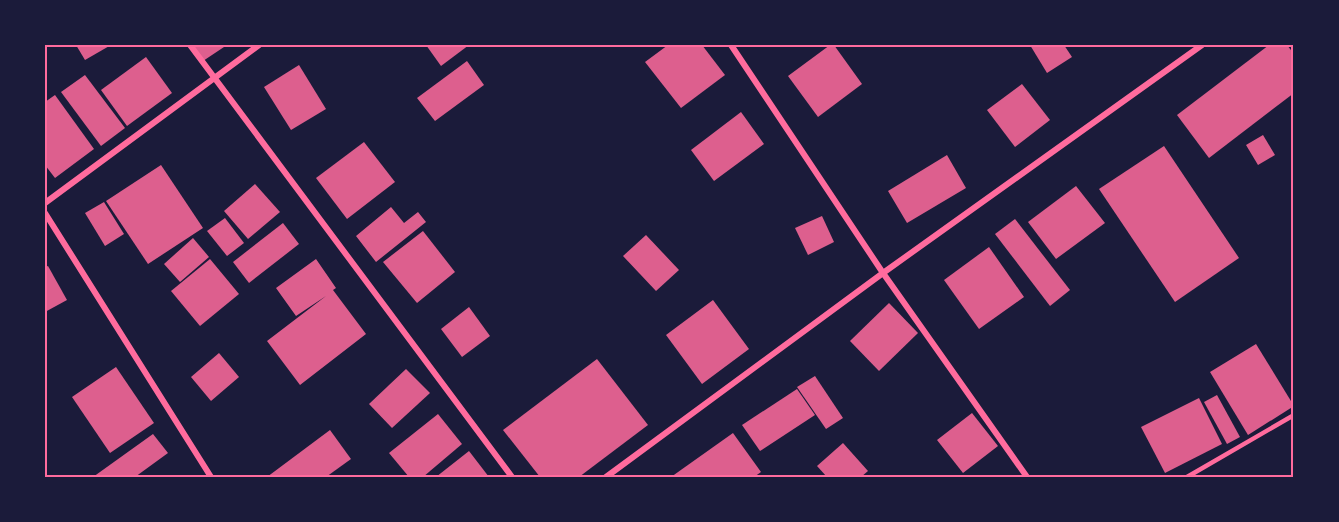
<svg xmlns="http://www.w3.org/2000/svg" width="1339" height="522" font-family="Spectral,serif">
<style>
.building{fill:#dd5f8e}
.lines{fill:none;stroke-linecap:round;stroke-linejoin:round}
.service{stroke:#ff6b9d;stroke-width:4.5}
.minor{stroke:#ff6b9d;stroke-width:6}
.neatline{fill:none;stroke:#ff6b9d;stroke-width:2}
</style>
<rect width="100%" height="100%" fill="#1b1b3a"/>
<g class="building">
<polygon points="76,45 111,45 85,60"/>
<polygon points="192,45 227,45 203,61"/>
<polygon points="426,45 469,45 441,66"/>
<polygon points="668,45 702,45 725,75 681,108 645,62"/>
<polygon points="830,45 834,45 862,84 818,117 788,76"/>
<polygon points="1030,45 1064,45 1072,57 1047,73"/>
<polygon points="1269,45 1287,45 1294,54 1294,93 1209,158 1177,115"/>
<polygon points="146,57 172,93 127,126 101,90"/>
<polygon points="467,61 484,85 435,121 417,98"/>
<polygon points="299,65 326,109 291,130 264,87"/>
<polygon points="85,75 125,128 101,146 61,92"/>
<polygon points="1022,84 1050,120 1015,147 987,110"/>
<polygon points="55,95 94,149 55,178 45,165 45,102"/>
<polygon points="741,112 764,144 714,181 691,150"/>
<polygon points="1263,135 1275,155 1258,165 1246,145"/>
<polygon points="364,142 395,182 347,219 316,178"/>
<polygon points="1164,146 1239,258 1175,302 1099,189"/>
<polygon points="947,155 966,188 907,223 888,191"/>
<polygon points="161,165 203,228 148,264 106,201"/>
<polygon points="255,184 280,212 248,239 224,211"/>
<polygon points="1076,186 1105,223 1056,259 1028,222"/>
<polygon points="104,202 124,234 105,246 85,213"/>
<polygon points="391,207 404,223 418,212 426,222 376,262 356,236"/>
<polygon points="822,216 834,242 808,255 795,228"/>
<polygon points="225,218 244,243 227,256 207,231"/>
<polygon points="1015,219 1070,290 1050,306 995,234"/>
<polygon points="283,223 299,244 249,283 233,262"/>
<polygon points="423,231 455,272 417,303 383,262"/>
<polygon points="646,235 679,270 656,291 623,256"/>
<polygon points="193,238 209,257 180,282 164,264"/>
<polygon points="989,247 1024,297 979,329 944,280"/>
<polygon points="210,259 239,294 200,326 171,291"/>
<polygon points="316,259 336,288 333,290 366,334 300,385 267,341 326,296 296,316 276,288"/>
<polygon points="48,266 67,300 45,312 45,267"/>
<polygon points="713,300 749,349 702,384 666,335"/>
<polygon points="889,303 918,333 879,371 850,341"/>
<polygon points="469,307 490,336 462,357 441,329"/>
<polygon points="1256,344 1294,406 1248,435 1210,372"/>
<polygon points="219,353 239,377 211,401 191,377"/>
<polygon points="597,359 648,425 579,477 540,477 503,430"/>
<polygon points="116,367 154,423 110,453 72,397"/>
<polygon points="406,369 430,393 392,428 369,404"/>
<polygon points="815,376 843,418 826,429 797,387"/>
<polygon points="797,389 815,415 760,451 742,425"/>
<polygon points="1217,395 1240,437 1227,444 1204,402"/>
<polygon points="1199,398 1222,444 1165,473 1141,427"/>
<polygon points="972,413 998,446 963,473 937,440"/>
<polygon points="438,414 462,444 423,477 409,477 389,453"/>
<polygon points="330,430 351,459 326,477 267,477"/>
<polygon points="733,433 761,472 754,477 671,477"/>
<polygon points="153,434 168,453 135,477 93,477"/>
<polygon points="843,443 868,471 861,477 827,477 817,466"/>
<polygon points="469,451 489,477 436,477"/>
</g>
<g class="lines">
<polyline class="service" points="1187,477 1294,415"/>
<g class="minor">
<polyline points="190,45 512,477"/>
<polyline points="731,45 883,273 1027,477"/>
<polyline points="45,203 259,45"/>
<polyline points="45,213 211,477"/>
<polyline points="606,477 883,273 1202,45"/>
</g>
</g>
<rect width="1339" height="522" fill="none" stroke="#1b1b3a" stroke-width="93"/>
<rect x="46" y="46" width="1246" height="430" class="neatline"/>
</svg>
